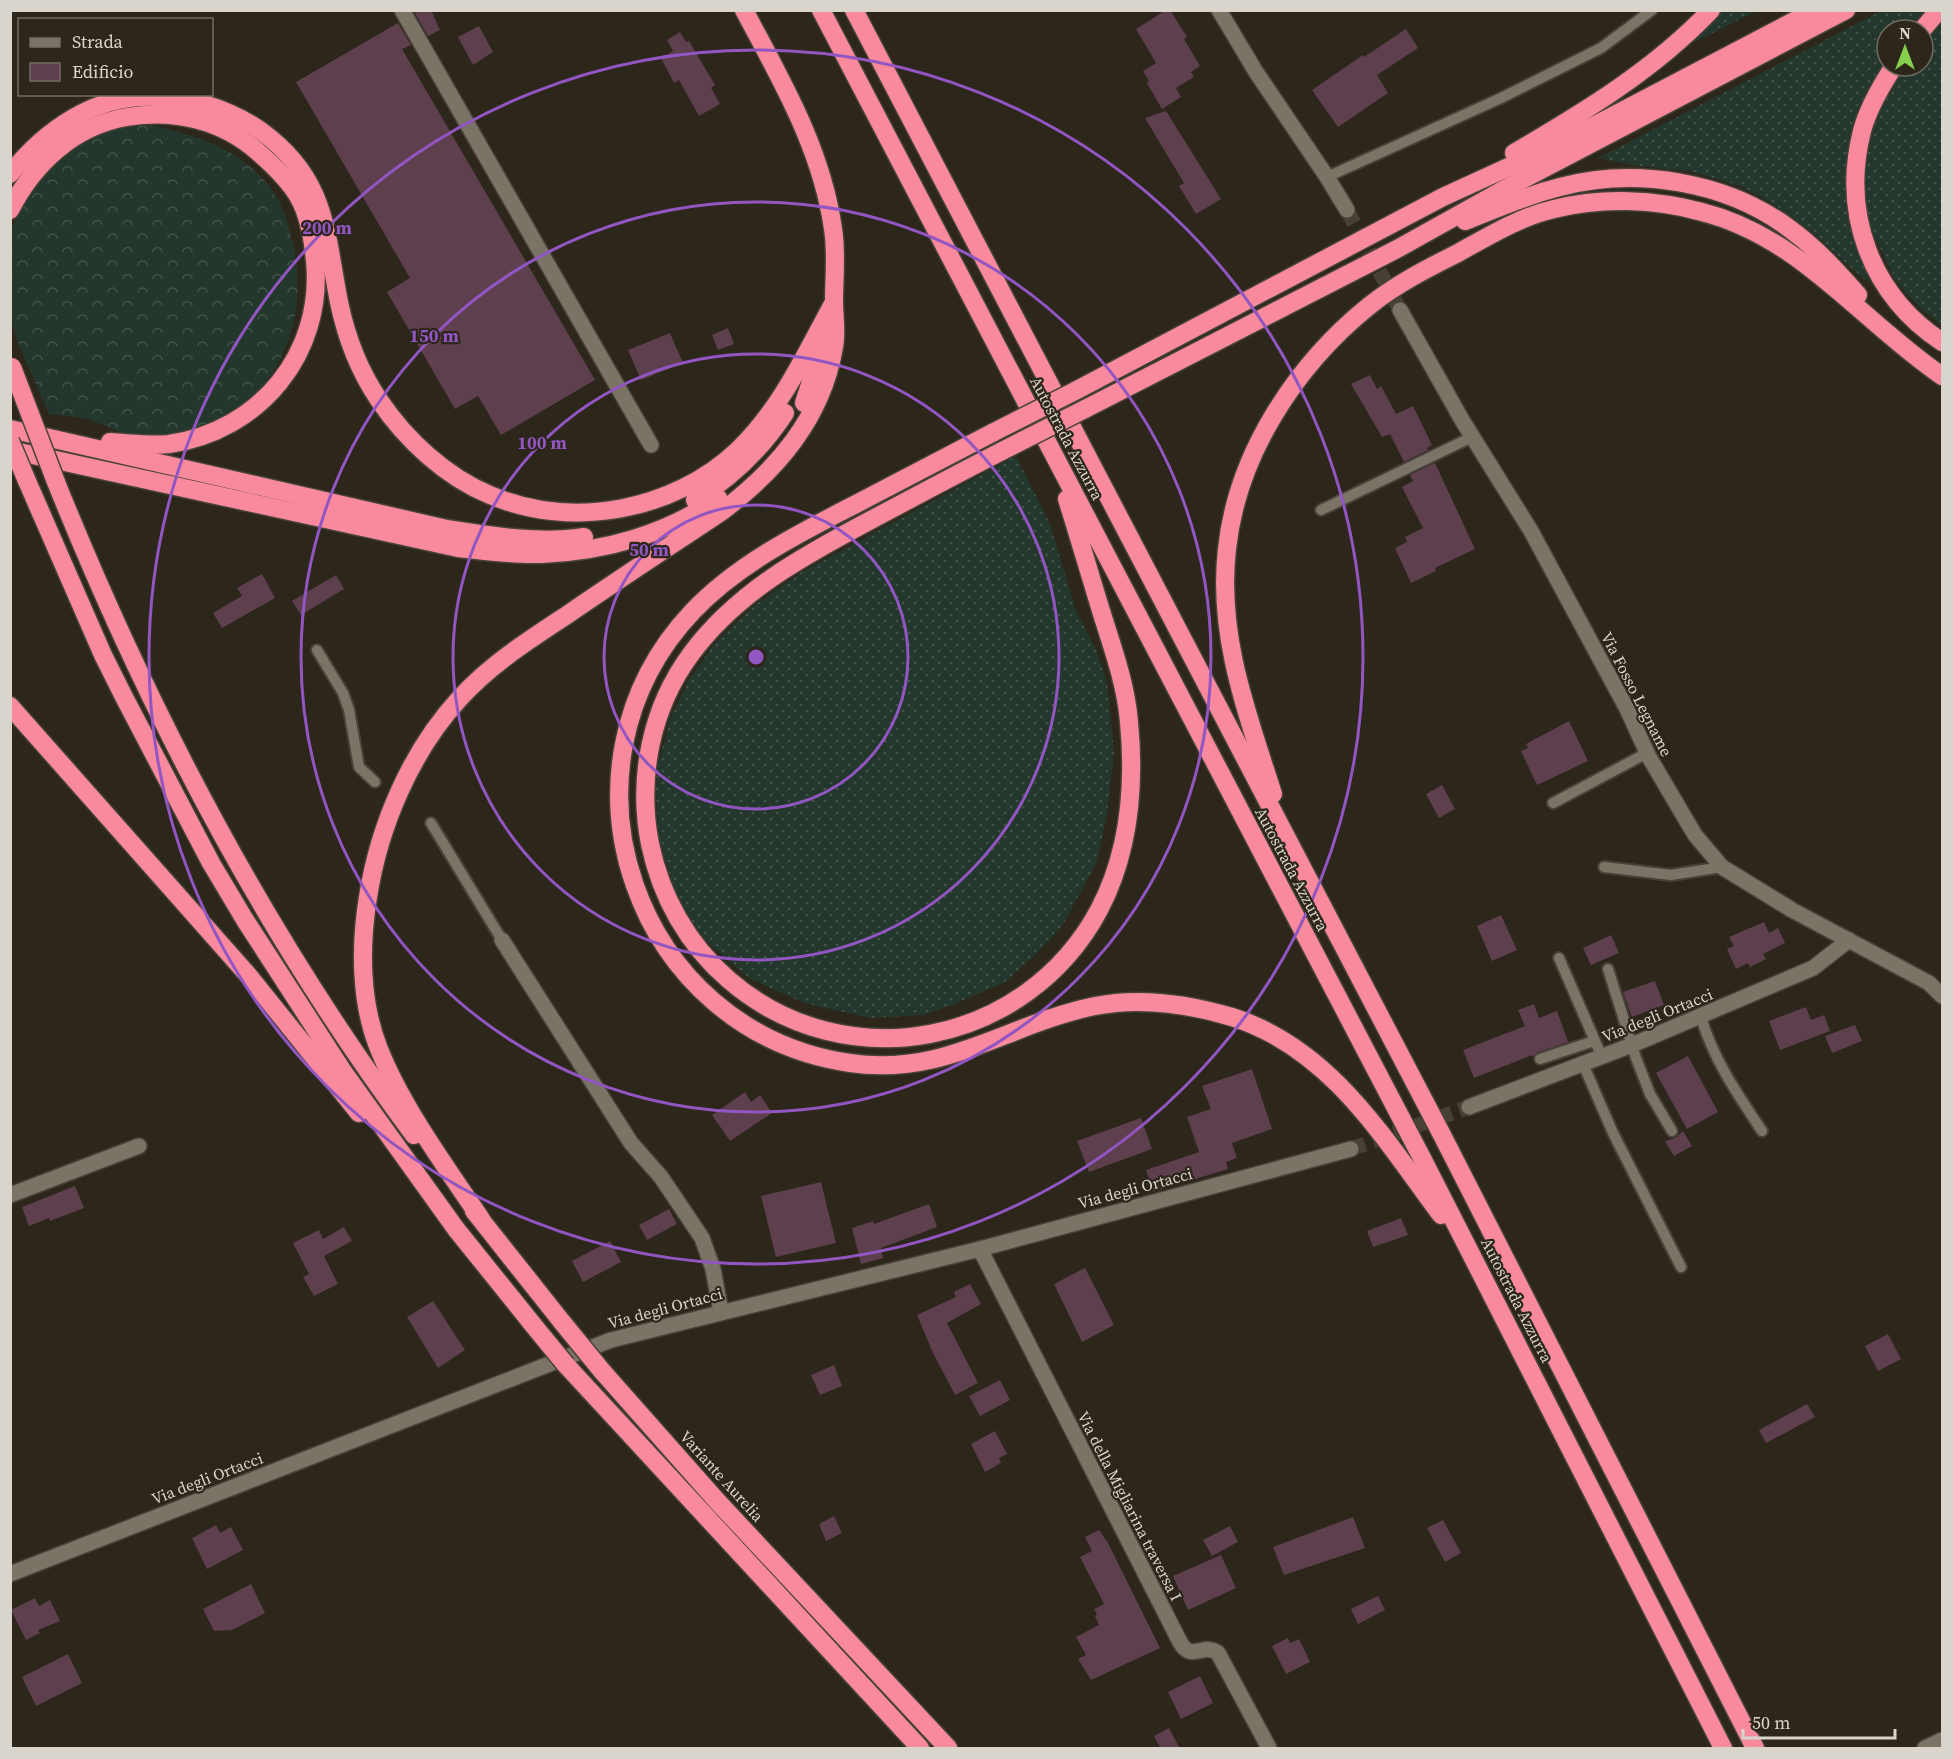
<svg xmlns="http://www.w3.org/2000/svg" width="1953" height="1759" font-family="'Source Serif 4',serif">
<style>
.grass{fill:url(#grass-dots)}
.forest{fill:url(#forest-crowns)}
.building{fill:#5e3f4e}
.lines{fill:none;stroke-linecap:round;stroke-linejoin:round}
.street-tunnel{stroke:#464036;stroke-width:15;stroke-dasharray:15 8;stroke-linecap:butt}
.lane-casing{stroke:#474239;stroke-width:14}
.street-casing{stroke:#474239;stroke-width:18}
.highway-casing{stroke:#474239;stroke-width:21}
.lane{stroke:#7b7466;stroke-width:10}
.street{stroke:#7b7466;stroke-width:15}
.highway{stroke:#f98a9d;stroke-width:18}
.highway-bridge-casing{stroke:#474239;stroke-width:21;stroke-linecap:butt}
.highway-bridge{stroke:#f98a9d;stroke-width:18}
.ring{fill:none;stroke:#9256c2;stroke-width:3}
.labels{text-anchor:middle;dominant-baseline:central;stroke-width:4.5;stroke-linejoin:round;paint-order:stroke}
.street-label{font-size:16px;fill:#d9d5cd;stroke:#2c261b}
.centre{fill:#9256c2;stroke:#2c261b;stroke-width:3}
.ring-label{font-size:18px;text-anchor:middle;font-weight:bold;fill:#9256c2;stroke:#2c261b;stroke-width:4.5;stroke-linejoin:round;paint-order:stroke}
</style>
<defs>
<pattern id="grass-dots" width="8" height="8" patternUnits="userSpaceOnUse" patternTransform="scale(1.5)"><rect width="8" height="8" fill="#24372d"/><path d="M2 2h.1M6 6h.1" fill="none" stroke="#43534a" stroke-width="1.8" stroke-linecap="round"/></pattern>
<pattern id="forest-crowns" width="20" height="18" patternUnits="userSpaceOnUse" patternTransform="scale(1.5)"><rect width="20" height="18" fill="#24372d"/><path d="M2 6a3 3 0 1 1 6 0M12 15a3 3 0 1 1 6 0" fill="none" stroke="#43534a"/></pattern>
</defs>
<rect width="100%" height="100%" fill="#2c261b"/>
<g class="grass">
<polygon points="1718,11 1757,11 1686,46"/>
<polygon points="1881,11 1927,11 1909,30 1887,30 1887,61 1864,98 1854,122 1848,145 1846,178 1852,233 1870,284 1843,261 1816,235 1772,203 1740,186 1690,171 1639,166 1598,158"/>
<polygon points="1942,19 1942,326 1918,306 1896,281 1868,223 1863,186 1866,144 1877,107 1904,66 1923,66 1923,41"/>
<polygon points="1016,456 1050,524 1076,611 1096,649 1107,682 1114,751 1107,814 1097,862 1061,928 1034,956 1005,982 957,1003 923,1015 870,1018 804,1003 750,979 706,941 679,906 659,839 656,790 658,764 671,717 688,681 715,643 751,608 800,573"/>
</g>
<path class="forest" d="M 150,125 C 194,134 240,149 269,186 C 282,202 287,221 292,240 C 311,318 281,397 203,427 C 191,432 159,441 146,440 C 130,438 107,425 90,420 C 77,416 63,416 49,414 L 18,343 L 11,319 L 11,230 L 27,197 L 45,170 L 74,145 L 113,127 Z"/>
<g class="building">
<polygon points="419,10 431,10 440,30 428,36 415,13"/>
<polygon points="1166,10 1170,10 1187,37 1184,39 1200,66 1191,72 1194,77 1176,88 1181,97 1162,109 1147,83 1149,81 1143,71 1156,63 1136,29"/>
<polygon points="398,23 411,45 402,49 595,380 501,435 478,396 455,409 387,292 410,278 296,82"/>
<polygon points="479,26 493,52 473,65 458,37"/>
<polygon points="1406,29 1418,48 1377,75 1388,93 1338,127 1312,90 1363,55 1364,57"/>
<polygon points="680,32 686,42 689,41 715,85 711,88 720,104 699,116 679,80 674,83 661,58 673,51 667,40"/>
<polygon points="1166,111 1221,199 1196,214 1179,186 1184,183 1145,118"/>
<polygon points="728,328 734,344 718,350 712,335"/>
<polygon points="670,333 683,363 641,380 628,350"/>
<polygon points="1370,375 1377,389 1381,386 1396,414 1413,406 1432,445 1427,448 1428,450 1404,462 1390,434 1382,437 1351,384"/>
<polygon points="1435,463 1475,549 1435,568 1436,571 1411,583 1395,548 1407,542 1405,537 1423,528 1402,487 1413,481 1410,475"/>
<polygon points="262,574 275,598 222,628 213,613 242,596 237,588"/>
<polygon points="336,575 344,589 301,615 292,601"/>
<polygon points="1569,721 1588,761 1537,785 1521,751 1528,748 1526,744"/>
<polygon points="1442,785 1455,809 1439,818 1426,794"/>
<polygon points="1501,915 1517,950 1492,961 1477,926"/>
<polygon points="1764,922 1769,933 1778,928 1785,943 1763,954 1766,959 1750,967 1748,963 1736,969 1727,949 1734,946 1729,937"/>
<polygon points="1611,935 1619,953 1591,965 1583,948"/>
<polygon points="1655,981 1664,1005 1632,1017 1623,992"/>
<polygon points="1534,1004 1539,1018 1557,1011 1568,1042 1538,1052 1533,1057 1532,1055 1474,1078 1463,1050 1525,1026 1518,1010"/>
<polygon points="1806,1007 1811,1020 1824,1015 1830,1031 1780,1050 1769,1021"/>
<polygon points="1855,1025 1862,1041 1832,1053 1825,1036"/>
<polygon points="1688,1056 1718,1112 1687,1129 1656,1073"/>
<polygon points="1252,1069 1272,1129 1232,1143 1237,1158 1226,1162 1228,1169 1153,1192 1146,1170 1199,1152 1187,1117 1211,1109 1202,1086"/>
<polygon points="745,1092 751,1102 760,1095 772,1113 730,1141 712,1115"/>
<polygon points="1141,1118 1152,1149 1089,1172 1077,1141"/>
<polygon points="1683,1131 1692,1146 1674,1156 1665,1141 1675,1138"/>
<polygon points="821,1182 836,1243 776,1257 761,1196"/>
<polygon points="75,1186 84,1208 50,1221 49,1218 29,1226 22,1207"/>
<polygon points="929,1204 937,1227 881,1248 883,1258 861,1264 852,1228 873,1221 874,1224"/>
<polygon points="669,1209 677,1224 647,1240 639,1225"/>
<polygon points="1401,1218 1408,1235 1373,1247 1367,1231"/>
<polygon points="344,1227 352,1241 324,1256 338,1284 314,1296 303,1277 309,1274 293,1243 319,1230 323,1239"/>
<polygon points="610,1241 621,1262 583,1282 572,1261"/>
<polygon points="1085,1268 1114,1325 1082,1342 1054,1284"/>
<polygon points="970,1284 981,1304 947,1323 978,1383 955,1395 933,1353 917,1315 956,1297 954,1292"/>
<polygon points="433,1301 465,1350 438,1368 407,1317"/>
<polygon points="1888,1334 1901,1359 1878,1371 1865,1346"/>
<polygon points="834,1365 842,1386 820,1395 811,1375"/>
<polygon points="1000,1380 1010,1400 980,1416 969,1396"/>
<polygon points="1807,1404 1815,1417 1766,1443 1759,1430"/>
<polygon points="995,1431 1007,1454 999,1458 1001,1463 985,1472 971,1444"/>
<polygon points="834,1516 842,1533 826,1541 819,1524"/>
<polygon points="1353,1517 1365,1548 1284,1575 1273,1547"/>
<polygon points="1443,1520 1461,1553 1445,1562 1427,1528"/>
<polygon points="216,1525 220,1533 231,1527 243,1550 207,1569 192,1538"/>
<polygon points="1230,1526 1238,1542 1212,1556 1203,1540"/>
<polygon points="1099,1530 1108,1543 1160,1648 1091,1680 1078,1659 1086,1655 1076,1637 1099,1625 1095,1616 1097,1614 1094,1609 1104,1604 1080,1557 1092,1551 1085,1537"/>
<polygon points="1221,1555 1236,1588 1188,1610 1173,1576"/>
<polygon points="251,1584 265,1613 232,1630 214,1631 203,1609"/>
<polygon points="1378,1596 1385,1610 1358,1624 1351,1609"/>
<polygon points="35,1598 39,1606 50,1600 60,1621 38,1630 40,1633 26,1640 11,1610"/>
<polygon points="1288,1638 1290,1643 1299,1639 1310,1662 1286,1674 1272,1646"/>
<polygon points="68,1654 82,1683 36,1706 22,1677"/>
<polygon points="1200,1676 1213,1703 1181,1719 1168,1692"/>
<polygon points="1169,1728 1180,1749 1161,1749 1154,1736"/>
</g>
<g class="lines">
<g class="street-tunnel">
<polyline points="1347,210 1400,310"/>
<polyline points="1351,1149 1469,1107"/>
</g>
<defs>
<g id="lane">
<polyline points="1327,177 1501,98 1601,48 1652,10"/>
<polyline points="1321,510 1472,437"/>
<polyline points="317,650 343,693 349,710 359,767 375,782"/>
<polyline points="1553,803 1647,753"/>
<polyline points="431,823 502,940"/>
<polyline points="1604,867 1671,875 1722,867"/>
<polyline points="1559,958 1602,1057"/>
<polyline points="1608,969 1636,1058 1650,1094 1672,1131"/>
<path d="M 1701,1017 C 1713,1059 1738,1095 1762,1131"/>
<polyline points="1540,1059 1594,1041"/>
<polyline points="1583,1064 1613,1133 1681,1267"/>
</g>
<g id="street">
<polyline points="402,10 651,445"/>
<polyline points="1219,10 1256,72 1327,177 1347,210"/>
<polyline points="1400,310 1462,420 1531,531 1627,709 1649,757 1695,835 1722,867 1792,910 1929,983 1942,996"/>
<polyline points="502,940 631,1143 661,1177 702,1238 713,1269 721,1312"/>
<polyline points="1469,1107 1632,1045 1813,968 1849,940"/>
<polyline points="10,1195 139,1146"/>
<path d="M 980,1249 L 1180,1642 C 1192,1663 1202,1642 1218,1653 L 1269,1748"/>
<polyline points="10,1574 611,1340 980,1249 1351,1149"/>
<polyline points="1925,1748 1942,1740"/>
</g>
<g id="highway">
<polyline points="821,10 1422,1158 1723,1748"/>
<polyline points="854,10 1441,1133 1755,1748"/>
<polyline points="1922,30 1939,10"/>
<path d="M 1894,66 C 1881,86 1868,108 1862,131 C 1841,214 1871,295 1942,342"/>
<path d="M 1514,153 C 1584,112 1654,70 1711,10"/>
<path d="M 10,174 C 46,129 96,94 156,97 C 194,98 229,109 261,131 C 327,179 325,231 339,302 C 346,336 360,372 379,400 C 406,440 446,477 490,495 C 572,530 674,511 738,450 C 781,409 806,353 834,302"/>
<path d="M 10,210 C 34,163 74,126 127,117 C 174,109 222,120 258,152 C 273,165 288,179 298,196 C 309,215 313,239 315,261 C 324,353 260,431 169,444 C 150,446 129,443 110,442"/>
<path d="M 1465,221 C 1496,209 1527,195 1560,187 C 1636,167 1726,181 1790,229 C 1816,248 1837,271 1858,295"/>
<polyline points="1075,391 1443,197 1561,143 1815,10"/>
<polyline points="804,403 826,335"/>
<polyline points="1085,409 1397,249 1501,191 1846,10"/>
<path d="M 10,429 L 447,529 C 492,536 539,544 584,537"/>
<path d="M 994,432 C 948,456 902,480 856,504 C 798,534 738,564 693,611 C 543,769 635,1032 850,1063 C 946,1077 1007,1024 1095,1006 C 1140,997 1188,1004 1232,1017 C 1330,1048 1383,1137 1441,1215"/>
<path d="M 10,450 L 458,548 C 486,551 514,555 541,554 C 603,552 668,534 718,498"/>
<path d="M 1004,450 C 959,473 914,497 869,521 C 803,556 737,592 691,654 C 651,708 637,778 650,844 C 661,897 688,945 729,980 C 846,1081 1026,1046 1099,910 C 1129,853 1135,785 1129,722 C 1126,685 1113,649 1102,614 C 1090,575 1079,537 1067,499"/>
<polyline points="27,481 103,655 124,697 211,863 245,920 342,1070 456,1229 534,1326"/>
<path d="M 56,482 C 149,713 265,935 414,1135"/>
<path d="M 695,500 C 731,478 762,448 785,413"/>
<polyline points="10,706 248,975 359,1113"/>
<path d="M 1273,794 C 1247,713 1217,635 1227,549 C 1237,454 1296,365 1369,306 C 1395,285 1426,269 1456,254 C 1487,237 1519,217 1554,209 C 1602,197 1655,199 1702,212 C 1801,237 1861,321 1942,376"/>
<polyline points="474,1211 562,1322"/>
<path d="M 481,1219 C 446,1167 402,1107 379,1049 C 360,1002 360,946 368,897 C 379,826 411,751 460,698 C 491,664 529,640 567,615 C 618,580 670,546 721,512 C 777,470 822,418 834,347 C 837,332 834,317 834,302 C 834,277 837,253 833,229 C 822,149 781,80 744,10"/>
<polyline points="566,1365 920,1748"/>
<polyline points="602,1371 717,1501 948,1748"/>
</g>
</defs>
<use href="#lane" class="lane-casing"/>
<use href="#street" class="street-casing"/>
<use href="#highway" class="highway-casing"/>
<use href="#lane" class="lane"/>
<use href="#street" class="street"/>
<use href="#highway" class="highway"/>
<defs>
<g id="highway-bridge">
<polyline points="12,367 56,482"/>
<polyline points="994,432 1075,391"/>
<polyline points="10,441 27,481"/>
<polyline points="1004,450 1085,409"/>
<polyline points="562,1322 602,1371"/>
<polyline points="534,1326 566,1365"/>
</g>
</defs>
<use href="#highway-bridge" class="highway-bridge-casing"/>
<use href="#highway-bridge" class="highway-bridge"/>
</g>
<g class="ring">
<circle cx="756" cy="657" r="152"/>
<circle cx="756" cy="657" r="303"/>
<circle cx="756" cy="657" r="455"/>
<circle cx="756" cy="657" r="607"/>
</g>
<g class="labels">
<g class="street-label">
<text transform="translate(1067 438) rotate(62)">Autostrada Azzurra</text>
<text transform="translate(1637 694) rotate(63)">Via Fosso Legname</text>
<text transform="translate(1292 869) rotate(62)">Autostrada Azzurra</text>
<text transform="translate(1657 1015) rotate(-22)">Via degli Ortacci</text>
<text transform="translate(1135 1188) rotate(-15)">Via degli Ortacci</text>
<text transform="translate(1517 1300) rotate(63)">Autostrada Azzurra</text>
<text transform="translate(665 1308) rotate(-15)">Via degli Ortacci</text>
<text transform="translate(722 1476) rotate(48)">Variante Aurelia</text>
<text transform="translate(207 1478) rotate(-21)">Via degli Ortacci</text>
<text transform="translate(1130 1506) rotate(63)">Via della Migliarina traversa I</text>
</g>
</g>
<circle cx="756" cy="657" r="9" class="centre"/>
<g class="ring-label">
<text x="327" y="234">200 m</text>
<text x="434" y="342">150 m</text>
<text x="542" y="449">100 m</text>
<text x="649" y="556">50 m</text>
</g>
<rect width="1953" height="1759" fill="none" stroke="#d9d5cd" stroke-width="24"/>
<rect x="18" y="18" width="195" height="78" fill="#2c261b" stroke="#716c62" stroke-width="1.5"/>
<rect x="30" y="38" width="30" height="9" fill="#7b7466" stroke="#716c62" stroke-width="1.5"/>
<text x="72" y="48" font-size="18" fill="#d9d5cd">Strada</text>
<rect x="30" y="63" width="30" height="18" fill="#5e3f4e" stroke="#716c62" stroke-width="1.5"/>
<text x="72" y="78" font-size="18" fill="#d9d5cd">Edificio</text>
<g transform="translate(1905 48)"><circle r="28" fill="#2c261b" stroke="#716c62" stroke-width="1.5"/>
<path d="M0-4.5L10 22L0 15L-10 22Z" fill="#86cf4c"/>
<text y="-9" font-size="16" font-weight="bold" text-anchor="middle" fill="#d9d5cd">N</text>
</g>
<path d="M1743 1729v9h152v-9" fill="none" stroke="#d9d5cd" stroke-width="3"/>
<text x="1752" y="1729" font-size="18" fill="#d9d5cd" stroke="#2c261b" stroke-width="4.5" paint-order="stroke">50 m</text>
</svg>
